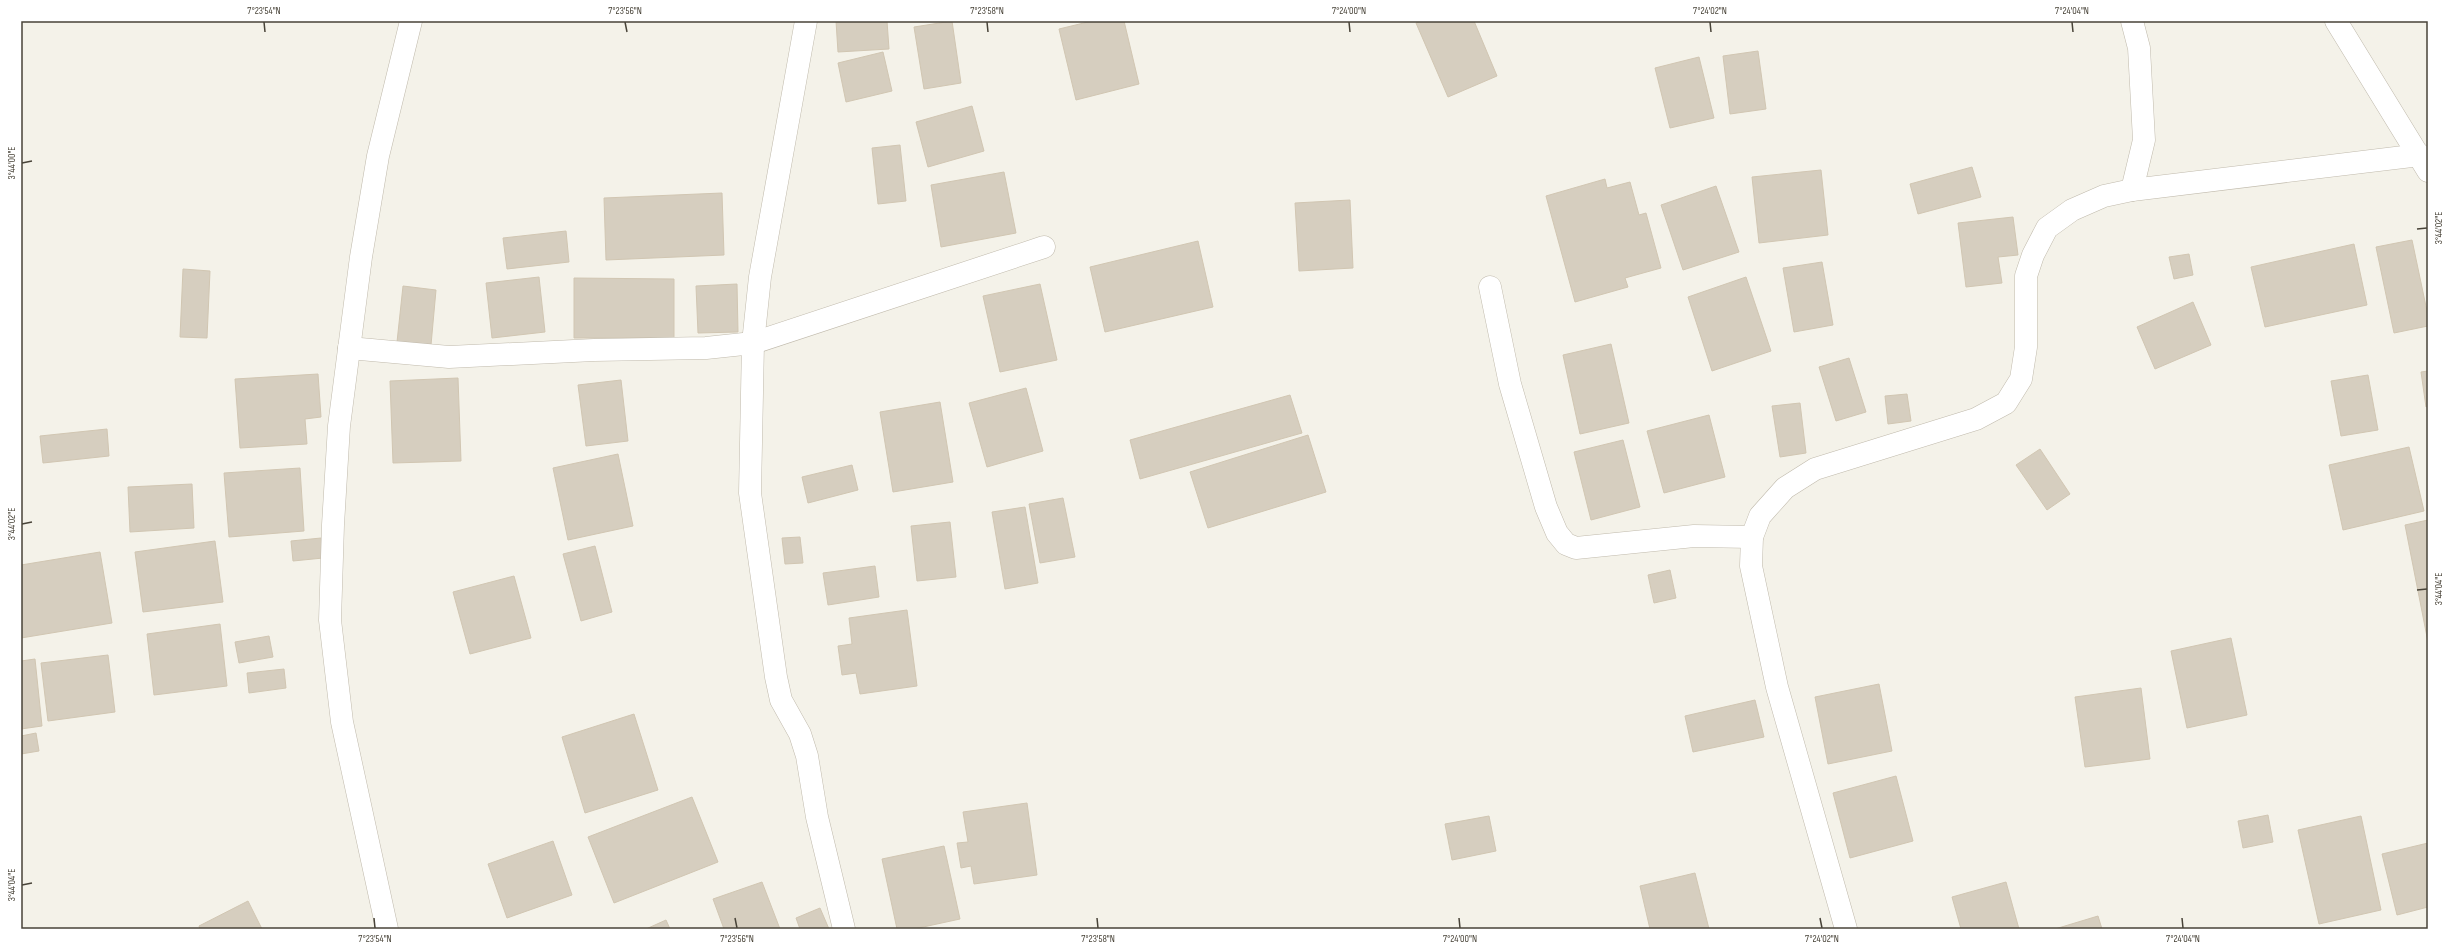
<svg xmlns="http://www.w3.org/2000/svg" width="2449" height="950" font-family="'Sofia Sans Condensed',sans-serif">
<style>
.building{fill:#d6cebf;stroke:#d1c6b2}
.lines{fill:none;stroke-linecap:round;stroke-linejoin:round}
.minor-casing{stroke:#c0baac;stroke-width:23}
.minor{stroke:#fff;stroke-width:22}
.ticks{fill:none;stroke:#484338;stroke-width:1.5}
.neatline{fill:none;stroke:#484338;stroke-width:1.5}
.ticks-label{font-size:10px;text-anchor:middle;fill:#484338}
</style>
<rect width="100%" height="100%" fill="#f4f2e9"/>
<g class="building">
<polygon points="836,21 887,21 889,49 838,52"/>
<polygon points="952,21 961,83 924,89 914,27"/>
<polygon points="1092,21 1124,21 1139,84 1076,100 1059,29"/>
<polygon points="1421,21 1474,21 1497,76 1448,97 1416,23"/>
<polygon points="1758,51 1766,109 1730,114 1723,56"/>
<polygon points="883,52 892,91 846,102 838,63"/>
<polygon points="1699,57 1714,118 1670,128 1655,68"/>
<polygon points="972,106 984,151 928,167 916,122"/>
<polygon points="900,145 906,201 878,204 872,148"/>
<polygon points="1972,167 1981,197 1918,214 1910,184"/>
<polygon points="1821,170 1828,235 1759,243 1752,177"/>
<polygon points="1004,172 1016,233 941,247 931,185"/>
<polygon points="1605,179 1607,188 1630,182 1639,215 1646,213 1661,268 1625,278 1628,287 1575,302 1546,196"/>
<polygon points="1716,186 1739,252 1683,270 1661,205"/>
<polygon points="722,193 724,255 606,260 604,198"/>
<polygon points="1350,200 1353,268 1299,271 1295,203"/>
<polygon points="2013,217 2018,255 1998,257 2002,283 1966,287 1958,223"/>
<polygon points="566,231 569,262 507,269 503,238"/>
<polygon points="2412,240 2428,316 2428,326 2394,333 2376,247"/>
<polygon points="1198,241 1213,307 1105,332 1090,267"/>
<polygon points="2354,244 2367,305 2265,327 2251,267"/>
<polygon points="2189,254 2193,275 2174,279 2169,257"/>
<polygon points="1822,262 1833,325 1794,332 1783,268"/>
<polygon points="183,269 210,271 207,338 180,337"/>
<polygon points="539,277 545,332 492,338 486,283"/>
<polygon points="1746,277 1771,351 1712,371 1688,297"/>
<polygon points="574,278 674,279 674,338 574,338"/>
<polygon points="737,284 738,332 698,333 696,286"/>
<polygon points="1040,284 1057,360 1000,372 983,296"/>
<polygon points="403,286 436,290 431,345 397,342"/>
<polygon points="2193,302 2211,345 2155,369 2137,327"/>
<polygon points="1611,344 1629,423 1580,434 1563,355"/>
<polygon points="1849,358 1866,412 1836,421 1819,367"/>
<polygon points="2428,371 2428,406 2426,407 2421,372"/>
<polygon points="318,374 321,417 305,419 307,444 240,448 235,379"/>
<polygon points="2368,375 2378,430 2341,436 2331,381"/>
<polygon points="458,378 461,461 393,463 390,381"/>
<polygon points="621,380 628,441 586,446 578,385"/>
<polygon points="1026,388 1043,451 987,467 969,403"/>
<polygon points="1907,394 1911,421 1888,424 1885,396"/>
<polygon points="1290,395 1302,433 1140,479 1130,440"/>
<polygon points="940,402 953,482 893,492 880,412"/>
<polygon points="1800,403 1806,453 1780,457 1772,406"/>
<polygon points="1709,415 1725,477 1664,493 1647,431"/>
<polygon points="107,429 109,456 43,463 40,436"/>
<polygon points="1308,435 1326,492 1208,528 1190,472"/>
<polygon points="1623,440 1640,507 1591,520 1574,452"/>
<polygon points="2409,447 2424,511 2343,530 2329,465"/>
<polygon points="2040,449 2070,494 2047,510 2016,465"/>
<polygon points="618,454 633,526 568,540 553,468"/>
<polygon points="852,465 858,490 808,503 802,477"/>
<polygon points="300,468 304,531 229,537 224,473"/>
<polygon points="192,484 194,528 130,532 128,487"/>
<polygon points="1063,498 1075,557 1040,563 1029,504"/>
<polygon points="1025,507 1038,583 1005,589 992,512"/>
<polygon points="2428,520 2428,642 2405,525"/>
<polygon points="950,522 956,577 917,581 911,526"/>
<polygon points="800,537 803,563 785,564 782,538"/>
<polygon points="321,538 323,558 293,561 291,541"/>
<polygon points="215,541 223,602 143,612 135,552"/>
<polygon points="595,546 612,612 581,621 563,554"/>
<polygon points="100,552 112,623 21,638 21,565"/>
<polygon points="875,566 879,597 828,605 823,573"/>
<polygon points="1670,570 1676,598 1654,603 1648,575"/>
<polygon points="514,576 531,638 470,654 453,592"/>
<polygon points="907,610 917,686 860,694 856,673 842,675 838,646 852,644 849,618"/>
<polygon points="220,624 227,686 154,695 147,634"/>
<polygon points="269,636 273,657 239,663 235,642"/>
<polygon points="2231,638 2247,715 2187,728 2171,651"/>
<polygon points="108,655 115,712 48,721 41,663"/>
<polygon points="35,659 42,726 21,729 21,661"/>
<polygon points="284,669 286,688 249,693 247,673"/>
<polygon points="1879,684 1892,751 1828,764 1815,697"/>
<polygon points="2141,688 2150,759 2085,767 2075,697"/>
<polygon points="1755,700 1764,737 1693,752 1685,716"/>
<polygon points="634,714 658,790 585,813 562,737"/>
<polygon points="36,733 39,751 21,754 21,736"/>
<polygon points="1896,776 1913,841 1850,858 1833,793"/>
<polygon points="692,797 718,862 614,903 588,837"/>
<polygon points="1027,803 1037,875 974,884 971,866 961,868 957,843 968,842 963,812"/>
<polygon points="2268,815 2273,842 2243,848 2238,821"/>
<polygon points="1489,816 1496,851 1452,860 1445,824"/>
<polygon points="2361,816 2381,910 2319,924 2298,830"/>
<polygon points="553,841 572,895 507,918 488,864"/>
<polygon points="2428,843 2428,907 2397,915 2382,854"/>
<polygon points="944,846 960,919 914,929 897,929 882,859"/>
<polygon points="1695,873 1709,929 1650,929 1640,886"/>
<polygon points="762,882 780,929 724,929 713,899"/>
<polygon points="2006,882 2019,929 1961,929 1952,897"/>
<polygon points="248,901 262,929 200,929 199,926"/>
<polygon points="820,908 829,929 800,929 796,918"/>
<polygon points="2098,916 2102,929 2055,929"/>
<polygon points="666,920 670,929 646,929"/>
</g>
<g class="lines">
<defs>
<g id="minor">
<polyline points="806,21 760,277 753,343 750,493 776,677 781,700 800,734 807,756 817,817 844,929"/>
<polyline points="2336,21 2428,171"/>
<polyline points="2132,190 2420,155"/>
<polyline points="1490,287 1510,384 1546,507 1557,533 1566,544 1576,548 1694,536 1752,537"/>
<polyline points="349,348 449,357 594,350 706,348 753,343 1044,247"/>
<polyline points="387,929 342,722 330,620 333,525 339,426 361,257 378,156 411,21"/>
<polyline points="1846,929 1777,687 1751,566 1752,537 1760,516 1785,488 1815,469 1976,419 2006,403 2021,379 2026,347 2026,276 2033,255 2047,228 2072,210 2104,196 2132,190 2144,140 2139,48 2132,21"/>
</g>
</defs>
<use href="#minor" class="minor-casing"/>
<use href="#minor" class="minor"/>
</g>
<path class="ticks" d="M 264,22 L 265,32M 625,22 L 627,32M 987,22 L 988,32M 1349,22 L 1350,32M 1710,22 L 1711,32M 2072,22 L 2073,32M 22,163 L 32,161M 2417,229 L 2427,228M 22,524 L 32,522M 2417,590 L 2427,589M 22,885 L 32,883M 374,918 L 375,928M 735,918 L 737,928M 1097,918 L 1098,928M 1459,918 L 1460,928M 1820,918 L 1822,928M 2182,918 L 2183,928"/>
<rect width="2449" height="950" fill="none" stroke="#ffffff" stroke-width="44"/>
<rect x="22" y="22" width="2405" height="906" class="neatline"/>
<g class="ticks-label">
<text x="264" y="14">7°23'54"N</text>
<text x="625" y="14">7°23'56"N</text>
<text x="987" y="14">7°23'58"N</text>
<text x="1349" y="14">7°24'00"N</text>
<text x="1710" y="14">7°24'02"N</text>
<text x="2072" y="14">7°24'04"N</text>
<text transform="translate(11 163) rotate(-90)" y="4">3°44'00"E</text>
<text transform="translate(2438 228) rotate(-90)" y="4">3°44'02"E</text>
<text transform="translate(11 524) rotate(-90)" y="4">3°44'02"E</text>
<text transform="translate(2438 589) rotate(-90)" y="4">3°44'04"E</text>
<text transform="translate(11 885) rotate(-90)" y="4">3°44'04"E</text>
<text x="375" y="942">7°23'54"N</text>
<text x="737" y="942">7°23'56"N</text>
<text x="1098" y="942">7°23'58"N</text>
<text x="1460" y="942">7°24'00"N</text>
<text x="1822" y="942">7°24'02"N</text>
<text x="2183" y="942">7°24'04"N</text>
</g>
</svg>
